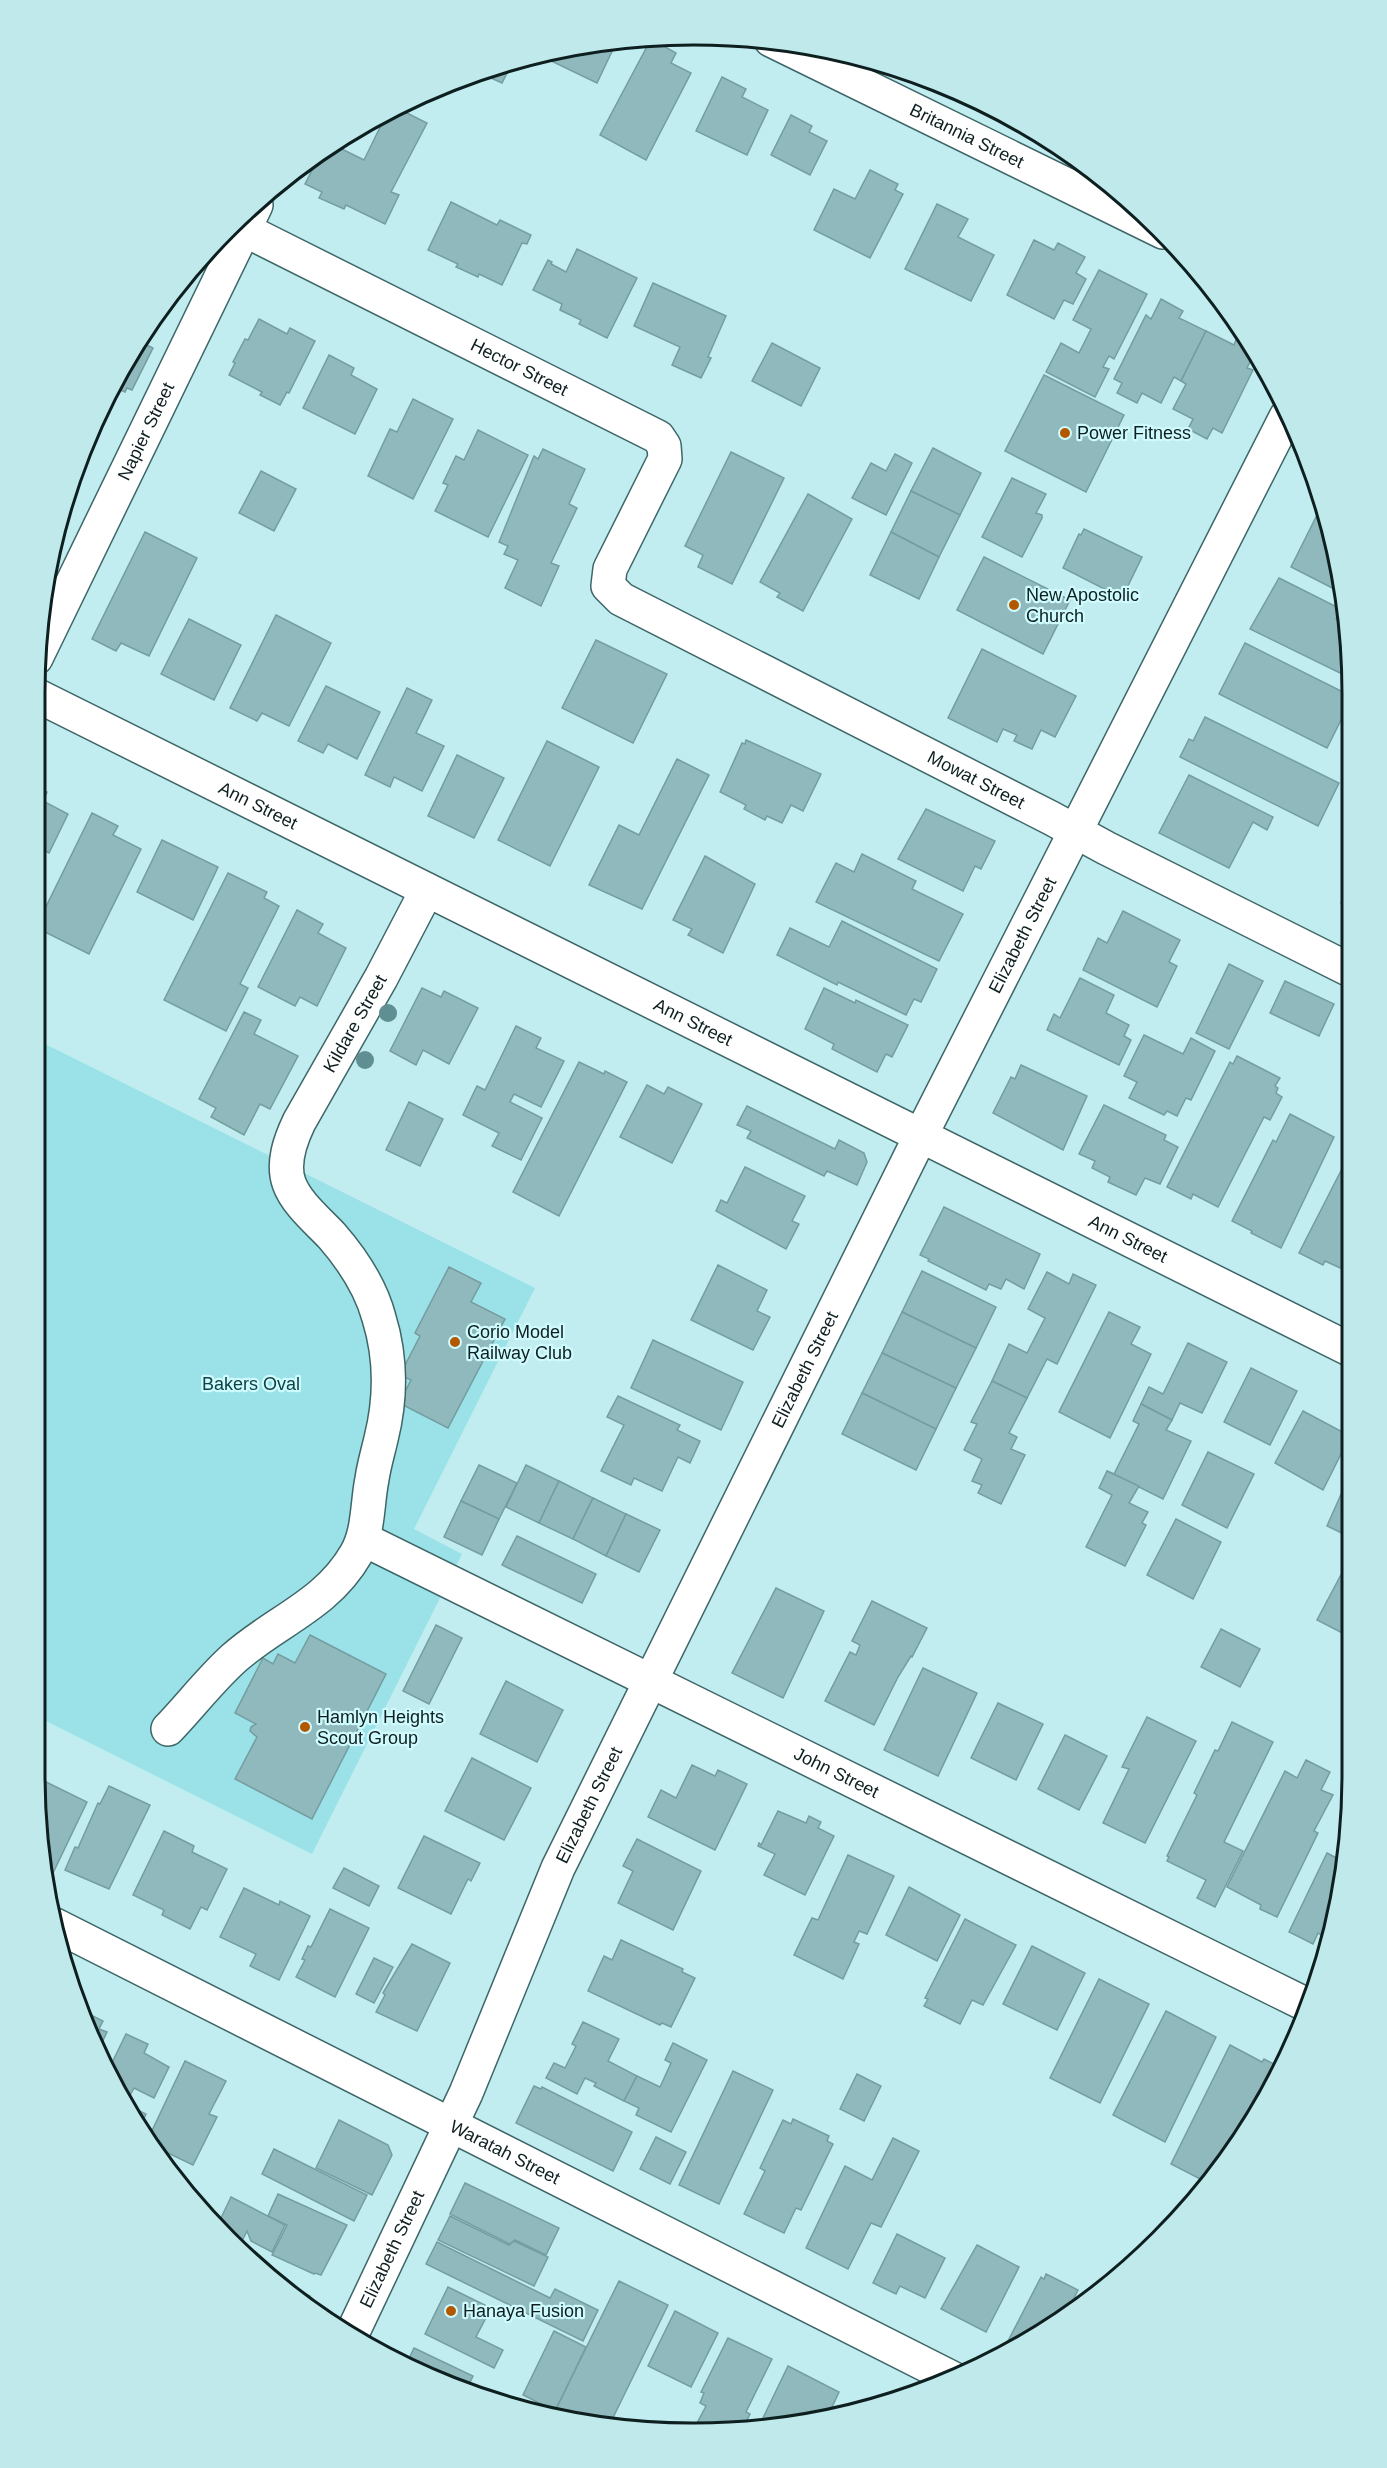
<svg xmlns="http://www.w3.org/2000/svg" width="1387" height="2468" font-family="Arial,sans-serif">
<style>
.green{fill:#9ae2e7}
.building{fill:#8fb9bc;stroke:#749da0;stroke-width:1.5}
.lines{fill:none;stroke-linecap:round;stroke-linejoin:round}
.minor-casing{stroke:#3e6668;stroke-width:36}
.minor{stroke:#fff;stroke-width:33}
.tree{fill:#5f8f92}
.poi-dot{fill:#b45800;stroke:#cffbfe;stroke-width:2}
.labels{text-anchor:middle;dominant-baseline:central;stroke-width:4.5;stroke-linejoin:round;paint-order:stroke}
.street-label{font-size:18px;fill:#0e1f20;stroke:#cffbfe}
.poi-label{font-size:18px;fill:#0e1f20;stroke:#cffbfe;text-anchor:start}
.park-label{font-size:18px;fill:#0e4245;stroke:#cffbfe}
.rim{fill:none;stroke:#0e1f20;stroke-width:3}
</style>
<rect width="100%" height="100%" fill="#c2edf0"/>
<polygon class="green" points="37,1040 535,1288 414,1529 462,1554 312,1854 40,1718"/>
<g class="building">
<polygon points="651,39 676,53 671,63 691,73 646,160 600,135"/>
<polygon points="617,41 597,83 549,60 553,52"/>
<polygon points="513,61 502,83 480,73"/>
<polygon points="722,77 746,89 742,97 768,110 747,155 696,131"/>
<polygon points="395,107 427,123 391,192 399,195 385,224 346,205 344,209 319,198 322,192 305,184 321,153 334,145 364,160 388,111"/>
<polygon points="791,115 812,126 809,132 827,141 810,175 771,155"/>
<polygon points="870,170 898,184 895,190 903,194 870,258 814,230 834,189 855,199"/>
<polygon points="451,202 497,225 500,220 531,235 527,244 522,243 502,285 479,274 478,277 456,267 458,264 428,250"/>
<polygon points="937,204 968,219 958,237 994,255 971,301 905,269"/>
<polygon points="1034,240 1054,250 1058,243 1085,257 1076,273 1086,279 1073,304 1064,300 1054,319 1007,295"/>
<polygon points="577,249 637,278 607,338 579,324 581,320 560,310 562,304 533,290 548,260 552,262 551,264 566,272"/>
<polygon points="1099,270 1147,294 1114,359 1109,356 1103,367 1109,369 1095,397 1046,372 1061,343 1079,353 1091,329 1073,320"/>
<polygon points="653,283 726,316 708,357 711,358 701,378 672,365 680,347 634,326"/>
<polygon points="1161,299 1183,311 1179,318 1206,331 1181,381 1174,377 1161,403 1142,393 1137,403 1117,393 1122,383 1114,379 1146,315 1151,319"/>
<polygon points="259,319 287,334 290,328 315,341 289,393 287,392 280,405 260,395 262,392 229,375 235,363 233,362 245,339 248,340"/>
<polygon points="1206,331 1234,345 1237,337 1249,344 1254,354 1247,368 1253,370 1222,433 1213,428 1207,439 1188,429 1193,419 1173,409 1186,384 1181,381"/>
<polygon points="139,341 153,348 132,390 127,388 125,392 113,387 123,364"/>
<polygon points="772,343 820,368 801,406 752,381"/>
<polygon points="329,355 354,368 351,375 377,389 355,434 303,408"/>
<polygon points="1044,375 1124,415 1086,492 1005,451"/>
<polygon points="413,399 453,419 413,499 368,476 390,429 397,432"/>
<polygon points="104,410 108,412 81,465"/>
<polygon points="478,430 528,455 488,537 435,511 448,485 443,483 456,456 464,460"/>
<polygon points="933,448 981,473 960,515 911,491"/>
<polygon points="543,449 585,469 569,504 577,508 551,563 559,566 541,606 505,588 518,560 504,554 508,546 499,542 534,456 538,459"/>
<polygon points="731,452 784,478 732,584 698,567 703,555 685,546"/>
<polygon points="895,454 912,463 886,515 852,498 871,463 886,471"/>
<polygon points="261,471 296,489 274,531 239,513"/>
<polygon points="1012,478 1046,494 1036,513 1042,515 1042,518 1022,557 982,537"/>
<polygon points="911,491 960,515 939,557 891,532"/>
<polygon points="808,494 852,519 803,611 777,597 780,593 760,582"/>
<polygon points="1317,515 1326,520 1344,594 1291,567"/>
<polygon points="1084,529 1142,557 1123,596 1117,592 1116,595 1063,568 1079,534 1081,535"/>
<polygon points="145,532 197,558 149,656 121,643 116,651 92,639"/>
<polygon points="891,532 939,557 919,599 870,575"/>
<polygon points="984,557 1070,600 1043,654 957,610"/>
<polygon points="1279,578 1341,609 1336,619 1347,624 1347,658 1340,673 1250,629"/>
<polygon points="276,615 331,643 289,726 262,713 257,721 230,708"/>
<polygon points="189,619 241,645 214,700 161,674"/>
<polygon points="596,640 667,674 633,743 562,708"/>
<polygon points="1245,643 1347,694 1347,708 1327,748 1219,694"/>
<polygon points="982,649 1076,696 1055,737 1041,730 1032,749 1014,741 1017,735 1003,729 997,742 948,718"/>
<polygon points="326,686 380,712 357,759 328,744 323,753 298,741"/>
<polygon points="407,688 432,700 416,733 444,746 422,791 394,777 390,787 365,775"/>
<polygon points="1205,717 1339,783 1318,826 1180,757 1189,739 1193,741"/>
<polygon points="746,740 821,774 803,811 791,805 782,823 767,816 765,820 744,809 746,805 720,792 742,743 745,744"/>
<polygon points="547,741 599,767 550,866 498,840"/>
<polygon points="457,755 504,778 474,838 428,816"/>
<polygon points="677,759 709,775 642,909 589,885 619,825 639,835"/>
<polygon points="1189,775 1273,817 1267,830 1253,822 1229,868 1159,833"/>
<polygon points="36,787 47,792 43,801 68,814 49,853 37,847"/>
<polygon points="926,809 995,841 981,869 975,866 963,891 898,859"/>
<polygon points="92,813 118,826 113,835 141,849 89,954 37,928 37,925"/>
<polygon points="162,840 218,867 193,920 137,892"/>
<polygon points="862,854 916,881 912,889 963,914 939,961 816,902 836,863 854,872"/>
<polygon points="705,856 755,884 723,953 688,935 692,929 673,920"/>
<polygon points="228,873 267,892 264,898 279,906 240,984 248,988 226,1031 164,1000"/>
<polygon points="1348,890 1348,907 1341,903"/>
<polygon points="297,910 323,924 318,933 346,948 317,1006 300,997 295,1006 258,987"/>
<polygon points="1123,911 1180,940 1169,962 1177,966 1157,1007 1083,970 1098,938 1107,943"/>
<polygon points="842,921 937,969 921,1002 914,999 906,1015 838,982 837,985 777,955 790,928 829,947"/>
<polygon points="1229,964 1263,981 1229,1049 1196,1033"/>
<polygon points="1080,978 1114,995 1106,1013 1129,1025 1124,1036 1131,1040 1119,1065 1047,1030 1054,1014 1060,1018"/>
<polygon points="1285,981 1334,1004 1319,1036 1270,1013"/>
<polygon points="422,988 441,997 444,991 478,1008 449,1064 423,1050 416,1065 390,1051"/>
<polygon points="824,988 855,1003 856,1000 908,1025 892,1057 886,1054 877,1072 832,1049 834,1044 805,1029"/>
<polygon points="244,1012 261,1020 254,1034 298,1056 270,1109 260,1104 244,1135 211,1117 216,1108 199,1099"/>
<polygon points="516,1026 541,1038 536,1048 564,1061 541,1107 514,1094 510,1102 542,1118 521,1160 492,1146 499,1133 463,1115 477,1086 485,1090"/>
<polygon points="1144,1035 1183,1054 1191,1038 1215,1051 1191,1100 1186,1098 1177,1116 1167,1111 1164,1115 1129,1098 1137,1082 1124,1076"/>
<polygon points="1237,1056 1280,1078 1275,1086 1278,1088 1276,1093 1282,1097 1270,1120 1264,1117 1218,1207 1193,1194 1191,1199 1167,1187 1230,1062 1233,1064"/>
<polygon points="579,1062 604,1074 605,1071 627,1082 559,1216 513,1192"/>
<polygon points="1021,1065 1087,1096 1063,1150 993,1113 1011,1077 1015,1079"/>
<polygon points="647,1085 664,1094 668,1087 702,1104 672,1163 620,1137"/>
<polygon points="409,1102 443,1119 420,1166 386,1150"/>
<polygon points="1104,1105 1166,1135 1164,1140 1178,1147 1160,1184 1145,1178 1136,1195 1108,1182 1110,1177 1092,1168 1095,1161 1079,1154"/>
<polygon points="747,1106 835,1149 839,1140 864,1153 867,1162 857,1185 827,1171 824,1176 747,1138 751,1131 737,1125"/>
<polygon points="1290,1114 1334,1137 1281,1248 1251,1233 1252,1231 1232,1221 1273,1140 1276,1142"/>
<polygon points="1349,1155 1349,1272 1325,1261 1323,1265 1299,1253"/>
<polygon points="745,1167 805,1196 792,1221 799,1224 786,1249 716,1211 721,1200 727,1203"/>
<polygon points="944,1207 1040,1254 1024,1289 1006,1279 1001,1289 989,1284 986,1290 928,1261 929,1259 920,1255"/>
<polygon points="718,1265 767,1290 757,1311 770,1317 753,1350 691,1320"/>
<polygon points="449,1267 481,1283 471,1302 505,1319 448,1428 399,1403 411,1380 400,1375 420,1336 415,1333"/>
<polygon points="922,1271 996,1307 976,1348 902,1312"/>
<polygon points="1047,1272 1069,1284 1073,1274 1096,1285 1057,1364 1047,1359 1027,1398 992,1381 1009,1344 1027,1353 1045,1318 1028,1309"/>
<polygon points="902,1312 976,1348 956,1388 882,1353"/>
<polygon points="1109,1312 1140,1327 1131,1344 1151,1354 1110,1438 1059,1412"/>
<polygon points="653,1340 743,1382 721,1430 631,1388"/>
<polygon points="1188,1343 1227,1362 1202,1413 1180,1403 1172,1420 1141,1404 1149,1387 1163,1394"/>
<polygon points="882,1353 956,1388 936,1429 862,1393"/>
<polygon points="1251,1368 1297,1391 1270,1445 1224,1422"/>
<polygon points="992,1381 1027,1398 1009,1433 1017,1437 1011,1449 1025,1455 1001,1504 978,1493 982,1485 972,1481 982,1459 964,1450 977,1424 971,1422"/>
<polygon points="862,1393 936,1429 916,1470 842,1434"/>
<polygon points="618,1396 680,1425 677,1430 700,1441 690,1463 678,1457 662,1491 634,1478 631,1485 601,1471 624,1425 607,1417"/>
<polygon points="1141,1404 1172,1420 1166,1430 1191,1441 1163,1499 1107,1471 1114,1474 1139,1424 1133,1421"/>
<polygon points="1303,1411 1350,1436 1323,1490 1275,1463"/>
<polygon points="1208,1452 1254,1474 1227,1528 1182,1505"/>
<polygon points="479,1465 517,1483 499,1519 461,1501"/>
<polygon points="526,1465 559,1481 539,1523 506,1507"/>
<polygon points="1107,1471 1139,1486 1129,1503 1148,1512 1142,1523 1146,1525 1125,1566 1086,1547 1112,1495 1099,1488"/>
<polygon points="1350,1474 1350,1537 1327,1526"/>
<polygon points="559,1481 593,1498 573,1539 539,1523"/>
<polygon points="593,1498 626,1514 606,1556 573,1539"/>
<polygon points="461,1501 499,1519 482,1555 444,1537"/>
<polygon points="626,1514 660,1530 639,1572 606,1556"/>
<polygon points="1176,1519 1221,1542 1193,1599 1147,1575"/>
<polygon points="517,1536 596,1574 582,1603 502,1565"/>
<polygon points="1343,1571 1350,1575 1350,1631 1348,1636 1317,1620"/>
<polygon points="776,1588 824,1611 783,1698 732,1673"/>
<polygon points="872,1601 927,1628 912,1657 911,1656 898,1677 874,1725 825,1701 850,1652 856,1655 860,1645 852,1641"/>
<polygon points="436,1625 462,1638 429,1704 403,1691"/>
<polygon points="1221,1629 1260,1649 1240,1687 1201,1667"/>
<polygon points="310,1635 386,1674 312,1819 235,1779 257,1737 250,1731 251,1727 256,1724 235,1713 263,1658 273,1664 278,1654 295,1663"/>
<polygon points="923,1668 977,1693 938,1776 884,1750"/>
<polygon points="506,1681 563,1710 537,1762 480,1734"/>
<polygon points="998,1703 1043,1724 1016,1780 971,1758"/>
<polygon points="1147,1717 1196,1741 1145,1843 1103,1823 1129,1769 1122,1767"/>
<polygon points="1232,1722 1273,1742 1224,1842 1243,1851 1215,1907 1197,1898 1206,1880 1167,1861 1169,1857 1167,1856 1197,1795 1194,1793 1215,1750 1218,1751"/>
<polygon points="1065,1735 1107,1756 1079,1810 1038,1789"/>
<polygon points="472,1758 531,1788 504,1840 445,1811"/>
<polygon points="1306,1760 1330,1772 1321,1790 1333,1795 1314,1831 1318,1833 1277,1917 1260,1909 1261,1905 1227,1887 1285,1771 1297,1778"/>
<polygon points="692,1765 715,1776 718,1770 747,1784 715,1850 648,1817 661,1790 676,1798"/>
<polygon points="40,1779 87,1802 53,1873 42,1868 40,1861"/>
<polygon points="109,1786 150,1805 109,1889 65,1870 75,1847 78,1848 98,1803 100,1804"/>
<polygon points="778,1811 806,1823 809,1816 821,1822 818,1828 834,1836 805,1895 764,1875 775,1854 758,1846 759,1843 761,1845"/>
<polygon points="164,1831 194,1846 192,1852 227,1869 207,1910 201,1907 190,1929 162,1915 164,1910 133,1895"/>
<polygon points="424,1836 480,1863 471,1881 468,1879 451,1914 398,1888"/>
<polygon points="637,1839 701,1871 673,1930 618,1903 633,1871 623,1866"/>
<polygon points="1327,1853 1342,1861 1329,1926 1324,1937 1318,1933 1313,1944 1289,1932"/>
<polygon points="848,1855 894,1876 867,1934 859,1931 854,1942 859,1944 843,1979 794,1955 812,1918 818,1920"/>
<polygon points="344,1868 379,1886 369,1906 333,1888"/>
<polygon points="909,1887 960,1915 937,1961 886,1935"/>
<polygon points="244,1888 279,1905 280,1901 310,1916 279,1980 250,1966 256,1954 220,1937"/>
<polygon points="330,1909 369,1928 335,1997 296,1977 305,1960 302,1959 308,1946 311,1947"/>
<polygon points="965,1919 1016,1945 983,2005 972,2000 960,2024 924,2006 928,1999 925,1998"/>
<polygon points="621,1940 683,1969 682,1972 695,1978 671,2027 662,2023 660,2025 588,1991 604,1956 612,1960"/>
<polygon points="412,1944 450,1963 417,2031 376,2012 385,1995 383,1993"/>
<polygon points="1032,1946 1085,1973 1057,2030 1003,2004"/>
<polygon points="374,1958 393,1967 374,2003 356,1994"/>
<polygon points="1099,1979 1149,2004 1100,2103 1050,2078"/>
<polygon points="81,2010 103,2021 99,2029 107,2032 97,2053 80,2012"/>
<polygon points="1166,2011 1216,2037 1165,2142 1113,2115"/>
<polygon points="583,2022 619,2039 608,2061 637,2076 624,2101 594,2086 596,2083 585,2078 577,2094 546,2078 554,2063 565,2068 576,2046 572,2044"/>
<polygon points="126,2034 148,2044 144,2053 169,2067 154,2098 134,2088 126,2103 107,2073"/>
<polygon points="673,2043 707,2060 671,2132 636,2115 639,2108 624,2101 637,2076 660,2087 671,2063 665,2060"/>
<polygon points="1230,2045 1262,2062 1264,2059 1280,2067 1255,2117 1208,2183 1171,2164"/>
<polygon points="185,2061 226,2081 209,2114 217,2117 193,2165 151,2145 148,2139"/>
<polygon points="733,2071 773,2090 719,2204 679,2185"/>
<polygon points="857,2074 881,2086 864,2121 840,2109"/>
<polygon points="534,2086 541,2089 542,2087 632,2132 613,2171 516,2123"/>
<polygon points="127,2105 146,2114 140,2127"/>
<polygon points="793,2119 829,2136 827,2141 833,2144 801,2210 796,2208 784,2233 744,2214 765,2171 760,2168 783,2120 791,2124"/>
<polygon points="339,2120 388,2145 392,2155 372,2195 316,2168"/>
<polygon points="656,2137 686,2152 670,2184 640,2169"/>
<polygon points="893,2138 919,2151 881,2227 871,2223 848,2269 806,2248 845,2166 872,2180"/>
<polygon points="274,2149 367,2195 354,2221 262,2174"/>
<polygon points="465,2183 559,2228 546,2255 515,2240 510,2244 450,2214"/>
<polygon points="278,2194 347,2225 321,2275 315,2273 314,2274 272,2255 287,2225 268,2216"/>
<polygon points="231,2197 285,2225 272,2252 251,2241 247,2231 238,2249 214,2225 218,2216 221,2218"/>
<polygon points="450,2216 509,2245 514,2241 548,2257 534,2286 438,2240"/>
<polygon points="897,2234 945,2258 925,2298 900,2286 896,2294 873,2283"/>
<polygon points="437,2242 550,2298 555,2289 598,2310 583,2341 426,2264"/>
<polygon points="977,2245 1019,2267 986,2332 941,2309"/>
<polygon points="1046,2274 1078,2290 1070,2306 1075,2308 1017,2348 1007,2343 1041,2277 1044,2279"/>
<polygon points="273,2278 310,2296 306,2305"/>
<polygon points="619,2281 668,2305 608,2428 575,2421 555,2411"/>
<polygon points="448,2287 491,2308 476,2337 503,2350 494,2368 425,2334"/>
<polygon points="675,2311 718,2333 691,2387 648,2366"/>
<polygon points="554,2331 586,2347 555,2411 523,2395"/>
<polygon points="728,2338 772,2359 746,2412 750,2414 741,2432 709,2431 696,2425 706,2406 700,2403 704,2393 701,2392"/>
<polygon points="414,2348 473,2376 466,2390 405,2367"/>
<polygon points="788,2366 839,2392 826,2420 771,2427 761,2422"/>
</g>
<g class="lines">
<defs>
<g id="minor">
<path id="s1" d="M 771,40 L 1163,232"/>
<path id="s2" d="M 235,225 L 658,437 L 664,446 L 665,459 L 610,569 L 608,586 L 621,599 L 1051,818 L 1106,848 L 1348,969"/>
<path id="s3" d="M 36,658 L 256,205"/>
<path id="s4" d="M 36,695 L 1349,1349"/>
<path id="s5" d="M 363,1539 L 1309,2006"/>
<path id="s6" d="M 168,1729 C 190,1706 210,1680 233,1659 C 275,1621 326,1606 356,1554 C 369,1532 367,1503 372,1479 C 374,1465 378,1452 381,1439 C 391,1399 391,1357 379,1318 C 371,1288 352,1259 332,1236 C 318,1221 296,1203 289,1183 C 282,1163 290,1141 299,1122 L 381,978 L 427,890"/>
<path id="s7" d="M 55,1925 L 954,2379"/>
<path id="s8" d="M 351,2336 L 466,2093 L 558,1868 L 921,1135 L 1286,417"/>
</g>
</defs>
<use href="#minor" class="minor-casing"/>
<use href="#minor" class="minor"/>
</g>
<g class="tree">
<circle cx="388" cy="1013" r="9"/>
<circle cx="365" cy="1060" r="9"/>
</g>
<g class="poi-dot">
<circle cx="1065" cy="433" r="6"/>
<circle cx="1014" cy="605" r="6"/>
<circle cx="455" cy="1342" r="6"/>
<circle cx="305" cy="1727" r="6"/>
<circle cx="451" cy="2311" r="6"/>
</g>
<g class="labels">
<g class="street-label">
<text stroke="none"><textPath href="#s1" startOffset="218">Britannia Street</textPath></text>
<text stroke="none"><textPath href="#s2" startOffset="318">Hector Street</textPath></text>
<text stroke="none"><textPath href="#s3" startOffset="252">Napier Street</textPath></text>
<text stroke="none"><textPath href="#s2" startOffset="1054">Mowat Street</textPath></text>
<text stroke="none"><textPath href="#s4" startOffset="248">Ann Street</textPath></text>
<text stroke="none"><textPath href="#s8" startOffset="1554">Elizabeth Street</textPath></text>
<text stroke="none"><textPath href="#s4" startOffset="734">Ann Street</textPath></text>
<text stroke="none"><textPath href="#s6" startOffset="840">Kildare Street</textPath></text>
<text stroke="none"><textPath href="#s4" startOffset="1220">Ann Street</textPath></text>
<text stroke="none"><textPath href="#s8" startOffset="1068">Elizabeth Street</textPath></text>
<text stroke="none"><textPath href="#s5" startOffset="528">John Street</textPath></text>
<text stroke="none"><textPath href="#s8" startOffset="582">Elizabeth Street</textPath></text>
<text stroke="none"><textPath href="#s7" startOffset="504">Waratah Street</textPath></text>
<text stroke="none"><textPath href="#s8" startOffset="96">Elizabeth Street</textPath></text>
</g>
<g class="poi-label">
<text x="1077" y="433">Power Fitness</text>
<text x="1026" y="595">New Apostolic<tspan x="1026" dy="21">Church</tspan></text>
<text x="467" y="1332">Corio Model<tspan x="467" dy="21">Railway Club</tspan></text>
<text x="317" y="1717">Hamlyn Heights<tspan x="317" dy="21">Scout Group</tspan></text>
<text x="463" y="2311">Hanaya Fusion</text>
</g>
<g class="park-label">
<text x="251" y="1384">Bakers Oval</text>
</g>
</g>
<path d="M0 0H1387V2468H0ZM693 45H694A648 648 0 0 1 1342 693V1775A648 648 0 0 1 694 2423H693A648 648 0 0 1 45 1775V693A648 648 0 0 1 693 45Z" fill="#c0e9ec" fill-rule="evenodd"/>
<path class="rim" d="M693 45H694A648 648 0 0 1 1342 693V1775A648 648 0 0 1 694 2423H693A648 648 0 0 1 45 1775V693A648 648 0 0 1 693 45Z"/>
</svg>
